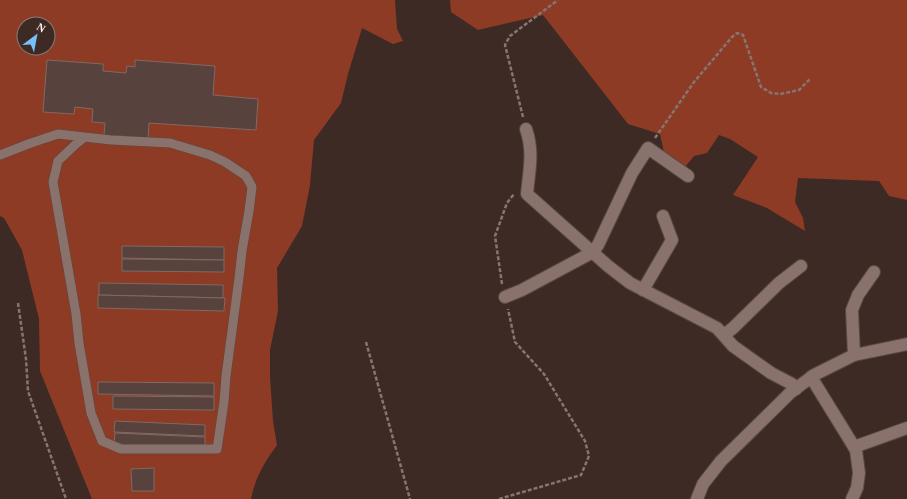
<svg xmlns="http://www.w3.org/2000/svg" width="907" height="499" font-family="Georgia,serif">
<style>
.forest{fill:#8e3b25;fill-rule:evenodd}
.building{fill:#57423d;stroke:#806963}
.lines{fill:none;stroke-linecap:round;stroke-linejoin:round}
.service-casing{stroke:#584843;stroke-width:10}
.minor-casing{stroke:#584843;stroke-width:14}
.path{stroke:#867571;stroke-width:2.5;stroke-dasharray:4 2;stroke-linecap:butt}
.service{stroke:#89726c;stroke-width:9}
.minor{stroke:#89726c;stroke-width:12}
</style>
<rect width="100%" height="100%" fill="#3d2a25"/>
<g class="forest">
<path d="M 0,0 L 395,0 L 397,29 L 403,41 L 393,44 L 362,28 L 348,74 L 341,103 L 314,140 L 310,185 L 302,226 L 277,268 L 278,311 L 270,350 L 270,377 L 273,421 L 277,445 C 264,463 256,476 251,499 L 92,499 L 40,371 L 39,319 L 22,250 L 4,218 L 0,216 ZM 24,24 L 48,24 L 48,48 L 24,48 Z"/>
<polygon points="450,0 907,0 907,200 889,196 879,181 798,178 795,202 803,218 805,231 767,208 733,195 758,157 730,139 719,135 707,153 694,156 685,167 664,152 660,134 628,124 543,15 478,30 451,12"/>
</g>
<g class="building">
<polygon points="47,60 103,64 103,71 126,73 127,66 135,67 135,60 215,66 213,95 258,99 256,130 149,123 148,138 104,135 105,123 92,122 93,109 75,107 74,114 43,112"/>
<polygon points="122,246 224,247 224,260 122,258"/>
<polygon points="122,259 224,260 224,272 122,271"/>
<polygon points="99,283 223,285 223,298 99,295"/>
<polygon points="98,295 225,298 224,311 98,308"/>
<polygon points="98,382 214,383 214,396 98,394"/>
<polygon points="113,396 214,397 214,410 113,409"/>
<polygon points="115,421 205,425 205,436 114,432"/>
<polygon points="115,433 205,437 205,448 114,444"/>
<polygon points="154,468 154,491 132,491 131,469"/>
</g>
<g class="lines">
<defs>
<polyline id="service" points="0,155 31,143 58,134 111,140 170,143 210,155 225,162 246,176 252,187 249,211 242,251 239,278 226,376 224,402 217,449 121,449 102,441 91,413 79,343 76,314 53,182 58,161 76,144 85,137"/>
<g id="minor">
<path d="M 526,129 C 534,152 529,171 527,194 L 608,266 L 630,283 L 717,328 L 733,346 L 771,373 L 792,384 L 796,389"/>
<polyline points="643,290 672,240 663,216"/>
<polyline points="505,297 522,290 593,252 598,245 632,173 648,148 688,176"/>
<polyline points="724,335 733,328 779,283 801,266"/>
<polyline points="854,355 852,310 858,295 874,272"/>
<polyline points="811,377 856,450 859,473 857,488 852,499"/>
<polyline points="854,447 907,428"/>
<polyline points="697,499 703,484 721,461 790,393 814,375 854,355 907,344"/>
</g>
</defs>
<use href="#service" class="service-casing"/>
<use href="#minor" class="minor-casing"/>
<g class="path">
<polyline points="523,117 505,45 510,36 558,0"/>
<polyline points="655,138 694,82 732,37 737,33 743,35 761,87 771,93 780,94 799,90 810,79"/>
<polyline points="502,284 495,236 507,203 514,194"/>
<polyline points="18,303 26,359 28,391 66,499"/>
<polyline points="366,342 410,499"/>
<polyline points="499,499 581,475 589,456 585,441 544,374 515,342 508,309"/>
</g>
<use href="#service" class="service"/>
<use href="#minor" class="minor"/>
</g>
<g transform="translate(36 36) rotate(32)"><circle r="19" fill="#3d2a25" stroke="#8b7a75"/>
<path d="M0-3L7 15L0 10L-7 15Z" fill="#75c0f6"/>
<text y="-6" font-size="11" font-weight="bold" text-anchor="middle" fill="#fff1ee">N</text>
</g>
</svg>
